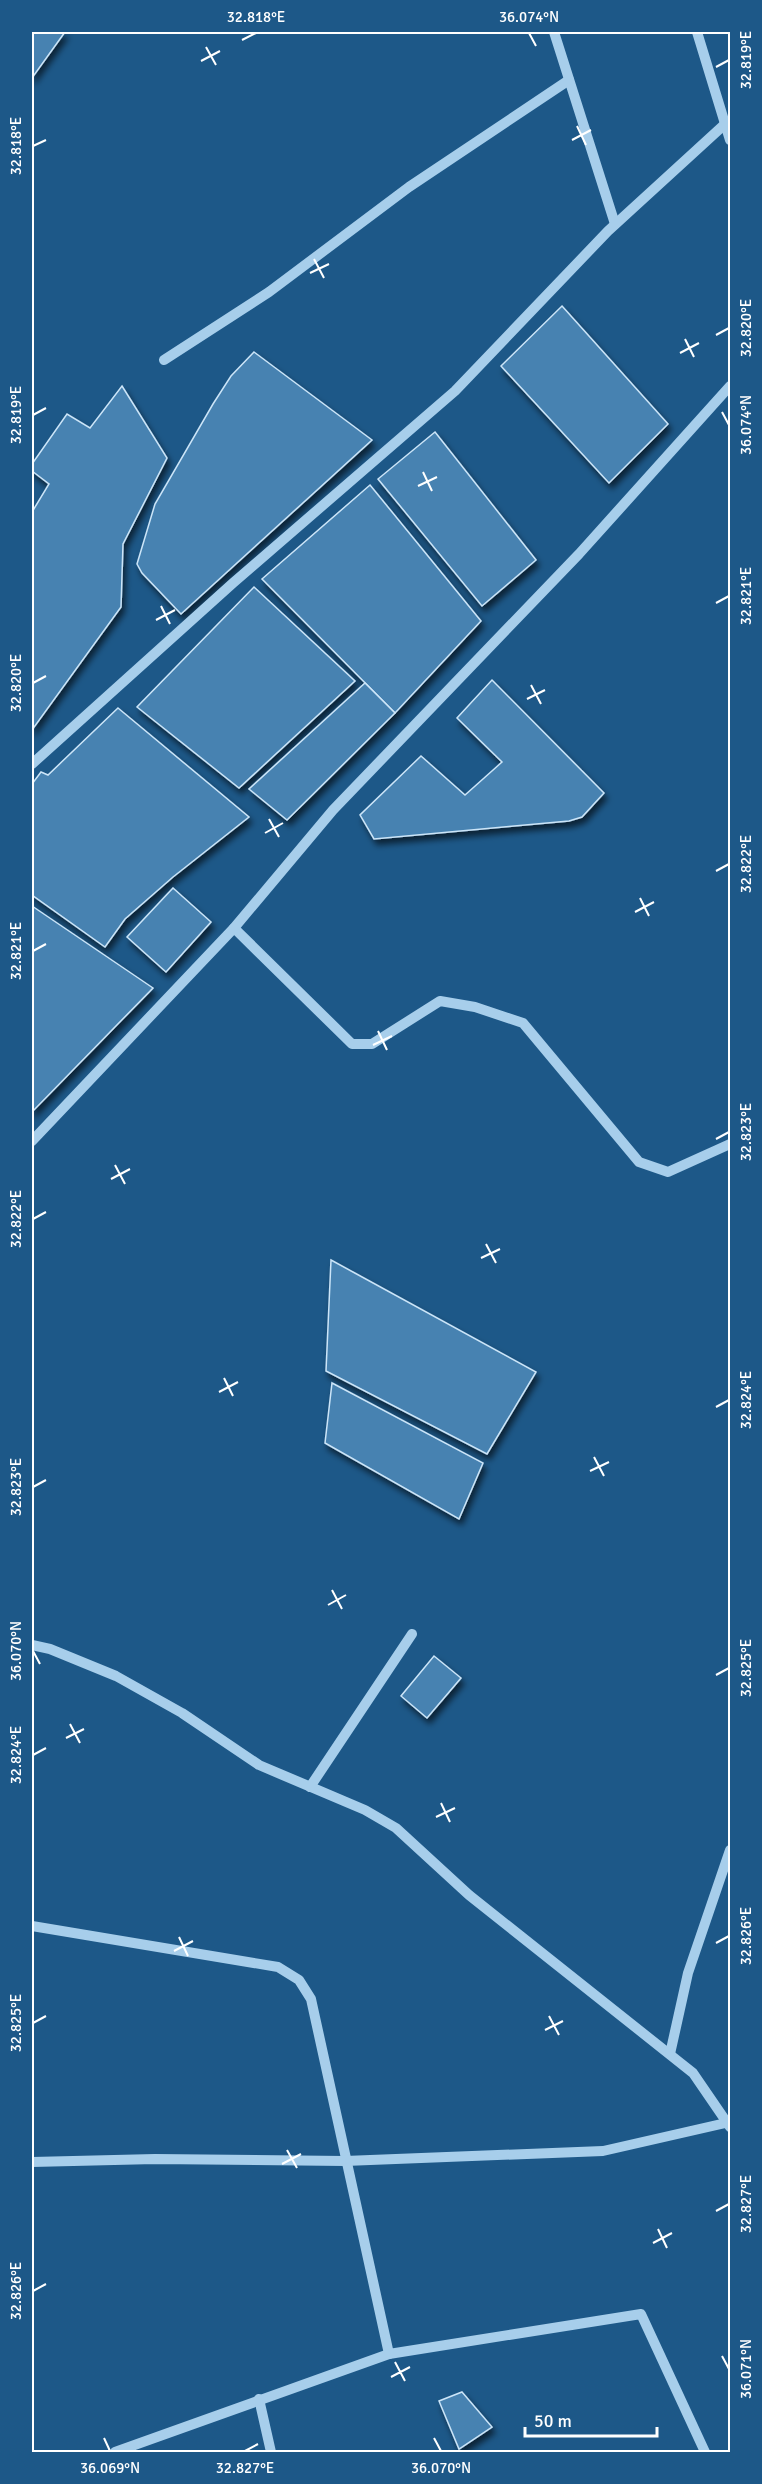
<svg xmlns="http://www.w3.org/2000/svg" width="762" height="2484" font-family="Signika,sans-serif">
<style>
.building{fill:#4682b1;stroke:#cce5f8;stroke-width:1.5;filter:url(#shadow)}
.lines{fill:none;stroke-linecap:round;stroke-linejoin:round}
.minor{stroke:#a7ceeb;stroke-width:10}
.ticks{fill:none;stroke:#fff;stroke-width:2}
.neatline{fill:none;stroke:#fff;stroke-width:2}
.ticks-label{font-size:15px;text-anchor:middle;fill:#fff}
</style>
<defs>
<filter id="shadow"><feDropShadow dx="3" dy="5.5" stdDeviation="3" flood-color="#0009"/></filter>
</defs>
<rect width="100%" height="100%" fill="#1d5888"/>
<g class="building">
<polygon points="32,32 65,32 32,78"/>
<polygon points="562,306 668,424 609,483 501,366"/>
<polygon points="254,352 372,440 181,614 142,573 137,564 155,504 213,404 231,376"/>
<polygon points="122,386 167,458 123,544 121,607 32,730 32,512 49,484 32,471 32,464 67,414 90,428"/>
<polygon points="435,432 536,560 482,606 378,479"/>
<polygon points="370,485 481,621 395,713 262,579"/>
<polygon points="254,587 355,681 239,788 137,707"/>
<polygon points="492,680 604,793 582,817 569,821 374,839 360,815 421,756 465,795 502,762 457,718"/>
<polygon points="365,683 395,713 287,820 249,789"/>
<polygon points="118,708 249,817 173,877 125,919 105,947 32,895 32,784 41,772 48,775"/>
<polygon points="173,888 211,922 166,972 127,937"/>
<polygon points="32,906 153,988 32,1112"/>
<polygon points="331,1260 536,1372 487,1454 326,1371"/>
<polygon points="332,1383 483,1463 459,1519 325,1443"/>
<polygon points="434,1656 461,1678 427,1718 401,1696"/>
<polygon points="462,2392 492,2427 459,2449 439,2401"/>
</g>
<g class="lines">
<g class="minor">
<polyline points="554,32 615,224"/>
<polyline points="697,32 730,140"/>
<polyline points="164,360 269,292 409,187 569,80"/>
<polyline points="32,764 233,583 455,391 608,231 725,124"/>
<polyline points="234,928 352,1044 372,1044 440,1001 475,1007 523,1023 639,1162 668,1172 730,1144"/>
<polyline points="32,1141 234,928 333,810 579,554 730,386"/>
<polyline points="32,1645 50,1649 116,1676 182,1713 259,1765 365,1810 396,1828 469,1895 693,2073 730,2127"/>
<polyline points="310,1787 412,1634"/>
<polyline points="32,1926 278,1967 299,1980 311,1999 389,2354"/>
<polyline points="670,2054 688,1973 730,1850"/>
<polyline points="32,2162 155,2159 345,2161 603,2151 730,2122"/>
<polyline points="259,2399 271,2452"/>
<polyline points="115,2452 389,2354 641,2314 705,2452"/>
</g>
</g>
<path class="ticks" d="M 529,33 L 536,46M 242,40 L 256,33M 206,47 L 216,65M 201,61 L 220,51M 716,67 L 729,60M 577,126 L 586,145M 572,140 L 591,130M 33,146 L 46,140M 314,259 L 324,278M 310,273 L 329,264M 716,335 L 729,328M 685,339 L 694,357M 680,353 L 699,343M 722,412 L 729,425M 33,415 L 46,408M 423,472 L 432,491M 418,486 L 437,477M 716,603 L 729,596M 161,606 L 170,624M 156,620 L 175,610M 33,683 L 46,676M 531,685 L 541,704M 527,699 L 545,690M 269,819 L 279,837M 265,833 L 283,823M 716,871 L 729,864M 640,898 L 649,916M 635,912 L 654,902M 33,951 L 46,944M 378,1031 L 387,1050M 373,1045 L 392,1036M 716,1139 L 729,1132M 115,1165 L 125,1184M 111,1179 L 130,1169M 33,1219 L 46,1212M 486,1244 L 496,1263M 481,1258 L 500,1249M 224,1378 L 233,1396M 219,1392 L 238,1382M 716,1407 L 729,1400M 594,1457 L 604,1476M 590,1471 L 609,1462M 33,1487 L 46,1480M 332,1590 L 342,1609M 328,1605 L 346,1595M 33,1651 L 40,1664M 716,1675 L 729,1668M 70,1724 L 80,1743M 66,1738 L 84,1729M 33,1755 L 46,1748M 441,1803 L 450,1822M 436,1817 L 455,1808M 179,1937 L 188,1956M 716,1943 L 729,1936M 174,1951 L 193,1941M 549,2016 L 559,2035M 33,2023 L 46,2016M 545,2030 L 563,2021M 287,2150 L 297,2168M 282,2164 L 301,2154M 716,2211 L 729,2204M 658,2229 L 667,2248M 653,2243 L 672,2233M 33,2291 L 46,2284M 722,2356 L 729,2369M 395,2362 L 405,2381M 391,2377 L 410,2367M 104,2438 L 110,2451M 434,2438 L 441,2451M 245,2451 L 258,2444"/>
<rect width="762" height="2484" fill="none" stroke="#1d5888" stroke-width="66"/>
<path d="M525 2427v9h132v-9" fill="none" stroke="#ffffff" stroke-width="3"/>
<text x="534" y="2427" font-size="18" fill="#ffffff" stroke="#1d5888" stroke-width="4.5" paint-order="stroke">50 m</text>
<rect x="33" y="33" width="696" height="2418" class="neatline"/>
<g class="ticks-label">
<text x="256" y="22">32.818°E</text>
<text x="529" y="22">36.074°N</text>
<text transform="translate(746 60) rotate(-90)" y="5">32.819°E</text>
<text transform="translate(16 146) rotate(-90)" y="5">32.818°E</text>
<text transform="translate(746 328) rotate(-90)" y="5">32.820°E</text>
<text transform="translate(16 415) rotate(-90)" y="5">32.819°E</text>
<text transform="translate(746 425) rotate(-90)" y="5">36.074°N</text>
<text transform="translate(746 596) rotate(-90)" y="5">32.821°E</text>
<text transform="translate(16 683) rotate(-90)" y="5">32.820°E</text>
<text transform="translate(746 864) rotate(-90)" y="5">32.822°E</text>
<text transform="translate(16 951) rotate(-90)" y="5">32.821°E</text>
<text transform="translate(746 1132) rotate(-90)" y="5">32.823°E</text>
<text transform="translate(16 1219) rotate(-90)" y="5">32.822°E</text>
<text transform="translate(746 1400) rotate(-90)" y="5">32.824°E</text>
<text transform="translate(16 1487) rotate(-90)" y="5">32.823°E</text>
<text transform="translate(16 1651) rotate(-90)" y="5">36.070°N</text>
<text transform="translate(746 1668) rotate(-90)" y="5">32.825°E</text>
<text transform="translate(16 1755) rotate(-90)" y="5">32.824°E</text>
<text transform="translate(746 1936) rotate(-90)" y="5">32.826°E</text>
<text transform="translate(16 2023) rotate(-90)" y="5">32.825°E</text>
<text transform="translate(746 2204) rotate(-90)" y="5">32.827°E</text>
<text transform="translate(16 2291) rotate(-90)" y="5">32.826°E</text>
<text transform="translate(746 2369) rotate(-90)" y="5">36.071°N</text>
<text x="110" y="2473">36.069°N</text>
<text x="245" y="2473">32.827°E</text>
<text x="441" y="2473">36.070°N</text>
</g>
</svg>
